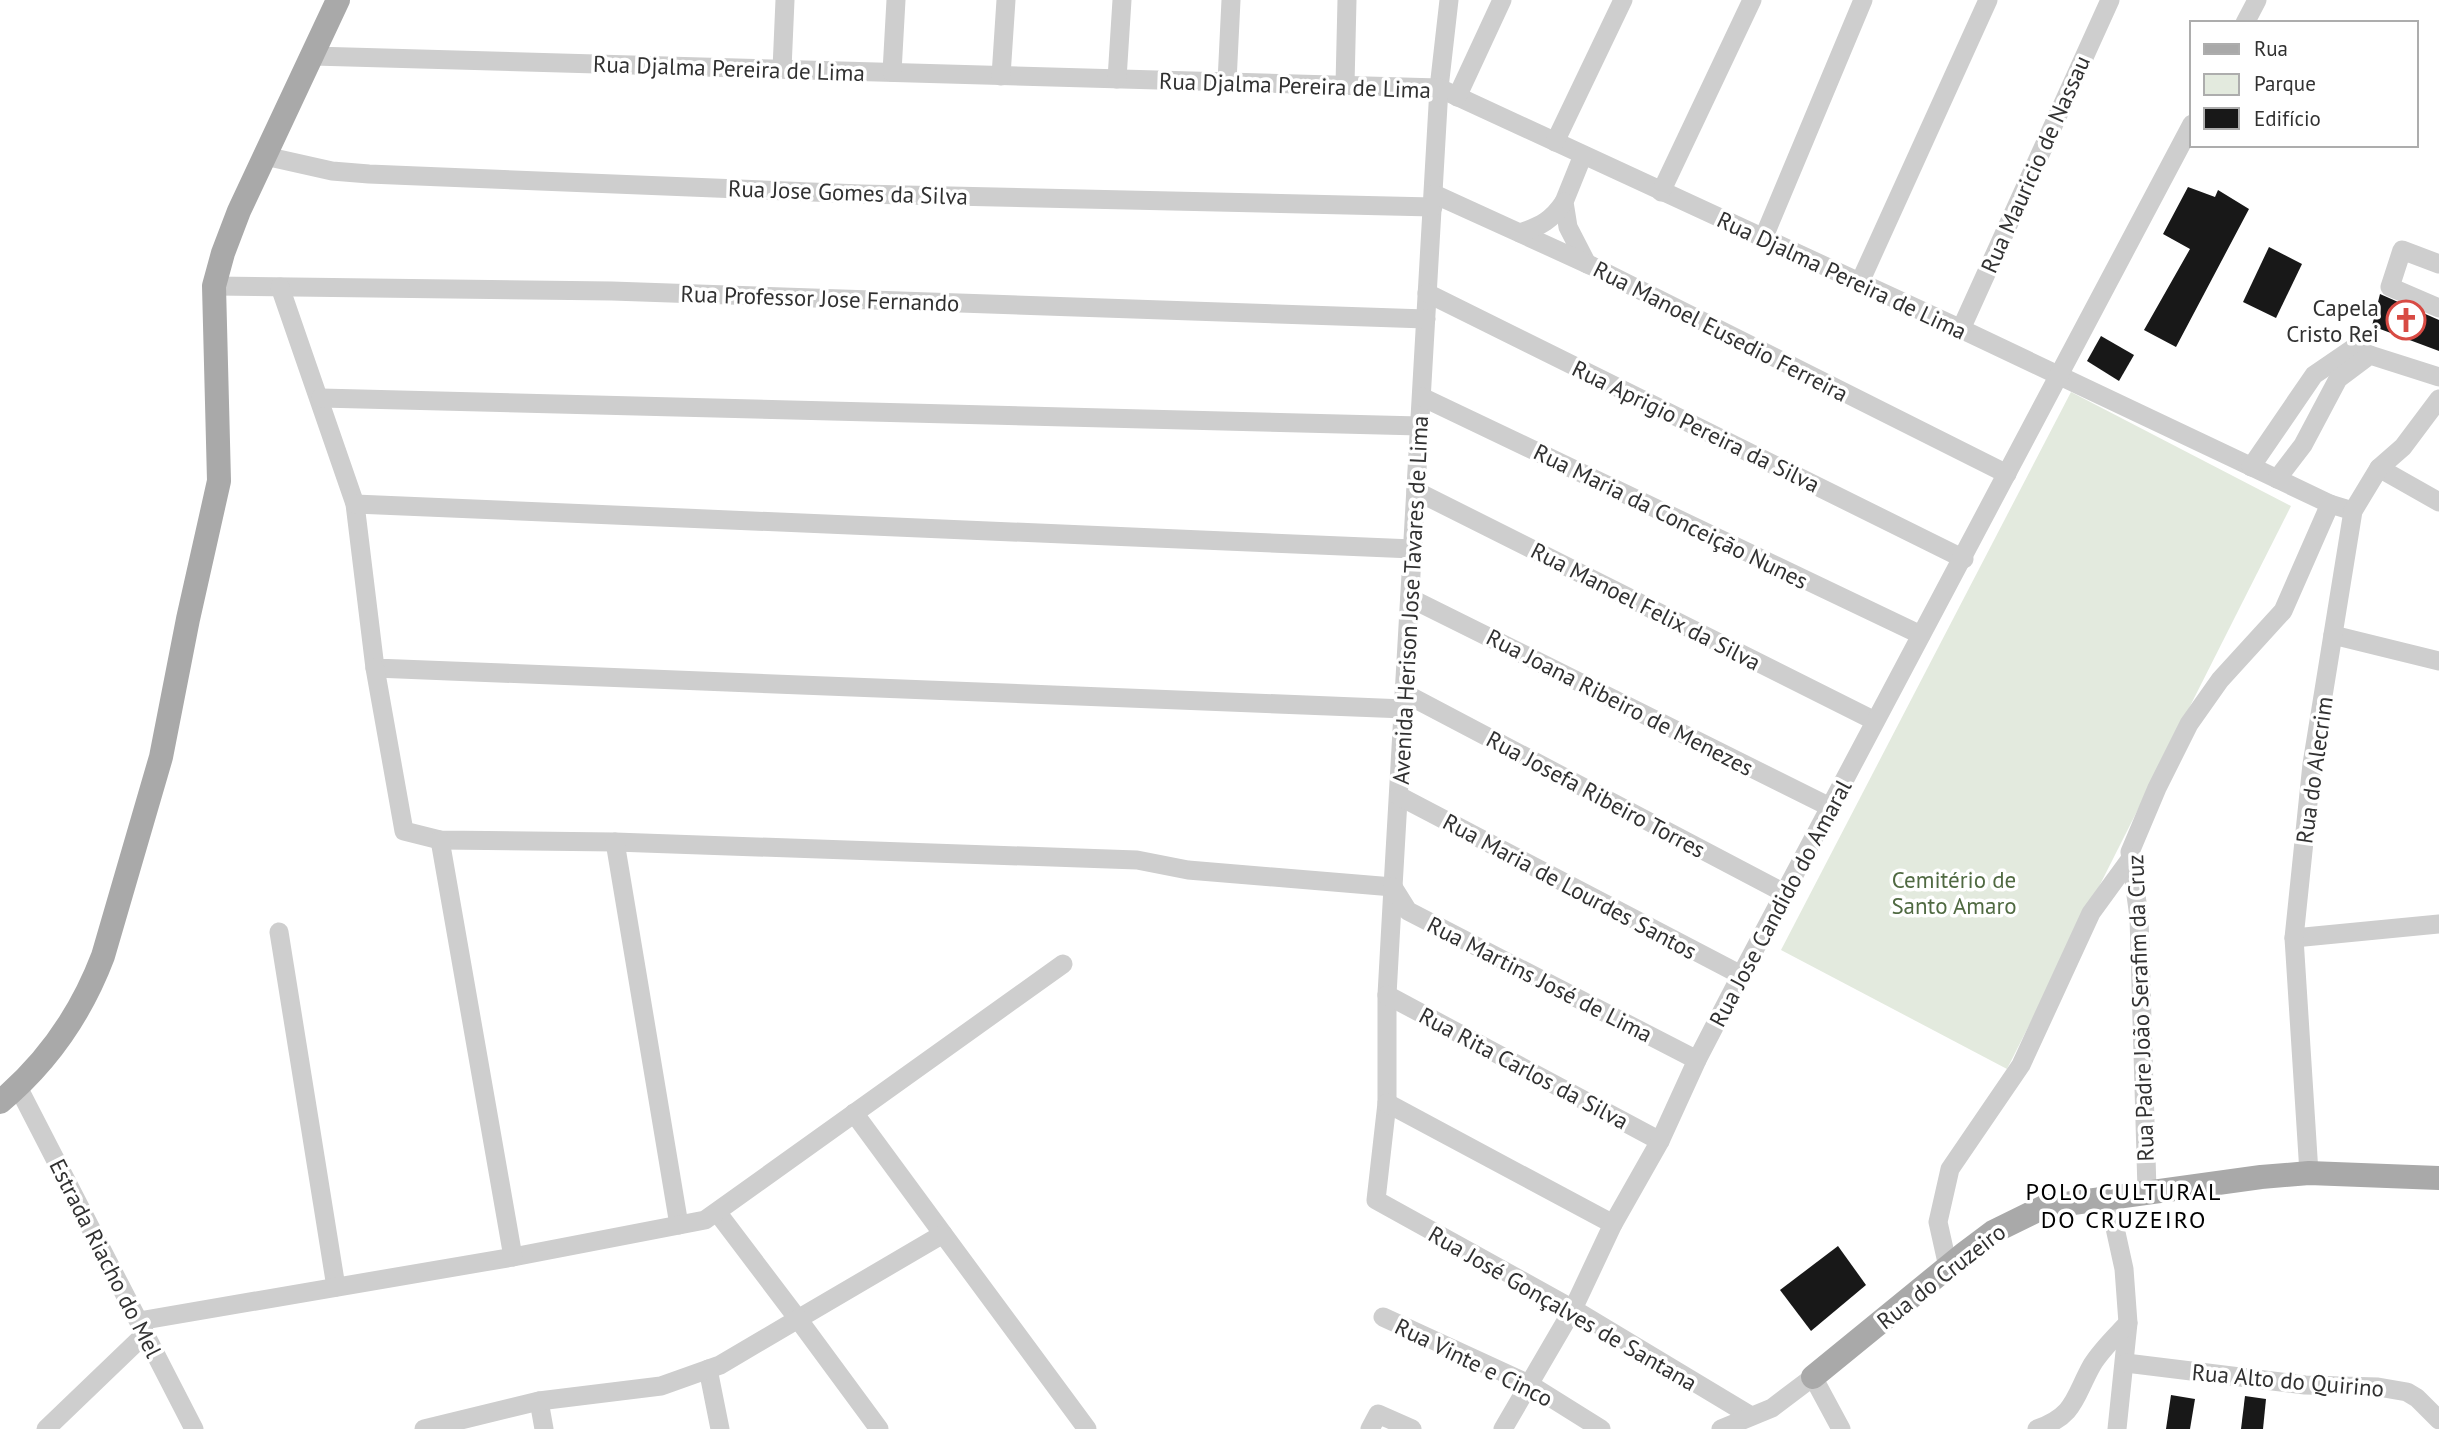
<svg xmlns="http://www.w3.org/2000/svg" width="2439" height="1429" font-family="'PT Sans',sans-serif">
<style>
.green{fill:#e3eade}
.building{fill:#181818}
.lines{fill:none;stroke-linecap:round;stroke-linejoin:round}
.minor{stroke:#cecece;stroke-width:19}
.major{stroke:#a9a9a9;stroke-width:24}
.labels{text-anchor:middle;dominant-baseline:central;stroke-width:7;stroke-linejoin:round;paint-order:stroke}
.street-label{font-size:23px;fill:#313131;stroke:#fff}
.poi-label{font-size:23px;fill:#313131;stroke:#fff;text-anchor:end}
.park-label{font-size:23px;fill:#506a42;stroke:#fff}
.neighbourhood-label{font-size:24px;letter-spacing:2px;fill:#000;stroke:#fff}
</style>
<rect width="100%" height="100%" fill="#fff"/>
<polygon class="green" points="2071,392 2291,506 2007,1069 1781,950"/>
<g class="building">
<polygon points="2188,187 2215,197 2218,190 2249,209 2176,347 2144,330 2190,249 2163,234"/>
<polygon points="2269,247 2302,264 2276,318 2243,302"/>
<polygon points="2380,294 2439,320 2439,351 2372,326"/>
<polygon points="2101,336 2134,355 2119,381 2087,361"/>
<polygon points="1838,1246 1866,1285 1811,1331 1780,1290"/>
<polygon points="2171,1395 2195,1399 2190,1429 2166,1429"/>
<polygon points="2245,1396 2266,1399 2263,1429 2241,1429"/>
</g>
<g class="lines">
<g class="minor">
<polyline points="1449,0 1439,88 1393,887 1387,995 1387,1103 1376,1200 1573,1309 1751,1416"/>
<polyline points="2245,23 2257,0"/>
<polyline points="313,56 1439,88 1961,329 2330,504 2353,511"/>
<polyline points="782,69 785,0"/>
<polyline points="892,72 896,0"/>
<polyline points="1001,76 1006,0"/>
<polyline points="1117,79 1122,0"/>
<polyline points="1227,82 1231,0"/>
<polyline points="1345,85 1347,0"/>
<polyline points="1457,97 1502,0"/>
<polyline points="1555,142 1623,0"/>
<polyline points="1583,155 1564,202 1568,227 1587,264"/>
<polyline points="265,156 332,171 369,174 861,194 1433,207"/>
<polyline points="1661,192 1752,0"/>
<polyline points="1434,194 1592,266 2007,474"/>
<path d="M 1520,233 C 1541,226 1552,220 1564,202"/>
<polyline points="1763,239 1863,0"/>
<polyline points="2439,264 2402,250 2390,287 2439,308"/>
<polyline points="1860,282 1988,0"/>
<polyline points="214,286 612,291 1426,319"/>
<polyline points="280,287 355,504 375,668 1405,709"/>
<polyline points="1427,293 1964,559"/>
<polyline points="1961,329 2110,0"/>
<polyline points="1422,397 1921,635"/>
<polyline points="321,398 1420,426"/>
<polyline points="2251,467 2314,375 2352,349 2370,355"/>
<polyline points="2379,468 2439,502"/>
<polyline points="2277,479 2303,445 2338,379 2370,355 2439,377"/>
<polyline points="1416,491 1875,721"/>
<polyline points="355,504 1413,549"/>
<polyline points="1410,598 1830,807"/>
<polyline points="2333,635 2439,661"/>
<polyline points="375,668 404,831 440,840 615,842 1137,860 1188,870 1393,887"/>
<polyline points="1406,694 1786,894"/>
<polyline points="1399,796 1741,975"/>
<polyline points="615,842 679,1225"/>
<polyline points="1393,887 1408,911 1697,1060"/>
<polyline points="279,932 336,1287"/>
<polyline points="2294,938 2439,924"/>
<polyline points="1387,995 1660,1141"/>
<polyline points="18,1087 194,1429"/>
<polyline points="1387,1103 1613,1224"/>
<polyline points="854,1113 943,1234"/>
<polyline points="2309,1173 2294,938 2312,764 2353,511 2379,468 2403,447 2439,399"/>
<polyline points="2147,1190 2139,917 2130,852 2157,788 2189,724 2220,680 2283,611 2330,504"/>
<polyline points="2108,1196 2124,1269 2128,1323 2117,1429"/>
<polyline points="717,1212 798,1319 943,1234 1087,1429"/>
<polyline points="513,1257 705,1220 1063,964"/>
<polyline points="1948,1267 1938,1222 1950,1169 2021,1065 2091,913 2131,858"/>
<polyline points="1383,1317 1529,1384 1601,1429"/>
<polyline points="139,1321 513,1257 440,840"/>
<polyline points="2126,1363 2305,1385 2378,1387 2407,1392 2417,1398 2439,1420"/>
<polyline points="708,1369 720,1429"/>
<polyline points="539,1401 544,1429"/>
<polyline points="46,1429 145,1334"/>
<polyline points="424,1429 539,1401 661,1386 720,1365 798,1319 879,1429"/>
<polyline points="1370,1429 1378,1414 1412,1429"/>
<polyline points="1503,1429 1573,1309 1613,1224 1660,1141 1697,1060 1741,975 2192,124"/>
<polyline points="1721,1429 1772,1408 1813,1377 1841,1429"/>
<path d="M 2037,1429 C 2076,1415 2074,1397 2092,1365 C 2101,1350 2116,1336 2128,1323"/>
</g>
<g class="major">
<path d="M 0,1102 C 48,1062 81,1014 103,956 L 161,757 L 188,619 L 219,481 L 214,286 L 223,253 L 239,211 L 338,0"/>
<polyline points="1813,1377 1965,1253 1993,1232 2044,1207 2261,1177 2309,1173 2439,1178"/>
</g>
</g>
<defs>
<symbol id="church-ring" viewBox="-11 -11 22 22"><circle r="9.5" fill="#fff" stroke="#d84b44" stroke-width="1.5"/><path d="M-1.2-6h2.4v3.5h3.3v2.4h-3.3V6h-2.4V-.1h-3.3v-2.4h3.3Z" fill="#d84b44"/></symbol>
</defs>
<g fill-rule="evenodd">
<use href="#church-ring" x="2384" y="298" width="44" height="44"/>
</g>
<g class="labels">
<g class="street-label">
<text transform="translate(729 68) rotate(2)">Rua Djalma Pereira de Lima</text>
<text transform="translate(1295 85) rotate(2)">Rua Djalma Pereira de Lima</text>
<text transform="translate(2035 164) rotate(-66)">Rua Mauricio de Nassau</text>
<text transform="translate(848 192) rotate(2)">Rua Jose Gomes da Silva</text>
<text transform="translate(1842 275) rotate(25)">Rua Djalma Pereira de Lima</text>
<text transform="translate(820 298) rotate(2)">Rua Professor Jose Fernando</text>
<text transform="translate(1721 331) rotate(27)">Rua Manoel Eusedio Ferreira</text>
<text transform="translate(1696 426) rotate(26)">Rua Aprigio Pereira da Silva</text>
<text transform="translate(1671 516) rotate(26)">Rua Maria da Conceição Nunes</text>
<text transform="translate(1410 600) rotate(-87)">Avenida Herison Jose Tavares de Lima</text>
<text transform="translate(1646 606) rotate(27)">Rua Manoel Felix da Silva</text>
<text transform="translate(1620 702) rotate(27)">Rua Joana Ribeiro de Menezes</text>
<text transform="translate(2314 770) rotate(-82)">Rua do Alecrim</text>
<text transform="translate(1596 794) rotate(28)">Rua Josefa Ribeiro Torres</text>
<text transform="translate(1570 886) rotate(28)">Rua Maria de Lourdes Santos</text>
<text transform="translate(1780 903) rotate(-62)">Rua Jose Candido do Amaral</text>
<text transform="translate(1540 979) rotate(27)">Rua Martins José de Lima</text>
<text transform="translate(2140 1008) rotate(-92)">Rua Padre João Serafim da Cruz</text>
<text transform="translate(1524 1068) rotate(28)">Rua Rita Carlos da Silva</text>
<text transform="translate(106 1258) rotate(63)">Estrada Riacho do Mel</text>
<text transform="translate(1941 1276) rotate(-38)">Rua do Cruzeiro</text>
<text transform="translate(1563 1308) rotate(30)">Rua José Gonçalves de Santana</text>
<text transform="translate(1474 1362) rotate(26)">Rua Vinte e Cinco</text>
<text transform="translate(2288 1380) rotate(5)">Rua Alto do Quirino</text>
</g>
<g class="poi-label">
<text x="2379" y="307">Capela<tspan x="2379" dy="26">Cristo Rei</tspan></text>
</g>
<g class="park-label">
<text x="1954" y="879">Cemitério de<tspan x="1954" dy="26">Santo Amaro</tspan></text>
</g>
<g class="neighbourhood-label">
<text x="2124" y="1191">POLO CULTURAL<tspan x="2124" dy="28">DO CRUZEIRO</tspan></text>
</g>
</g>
<rect x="2190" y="21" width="228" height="126" fill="#ffffff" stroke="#adadad" stroke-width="2"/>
<rect x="2204" y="44" width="35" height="10" fill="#a9a9a9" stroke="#adadad" stroke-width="2"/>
<text x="2254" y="56" font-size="21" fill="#313131">Rua</text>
<rect x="2204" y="74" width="35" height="21" fill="#e3eade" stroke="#adadad" stroke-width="2"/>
<text x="2254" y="91" font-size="21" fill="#313131">Parque</text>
<rect x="2204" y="108" width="35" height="21" fill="#181818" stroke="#adadad" stroke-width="2"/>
<text x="2254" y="126" font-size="21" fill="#313131">Edifício</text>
</svg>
